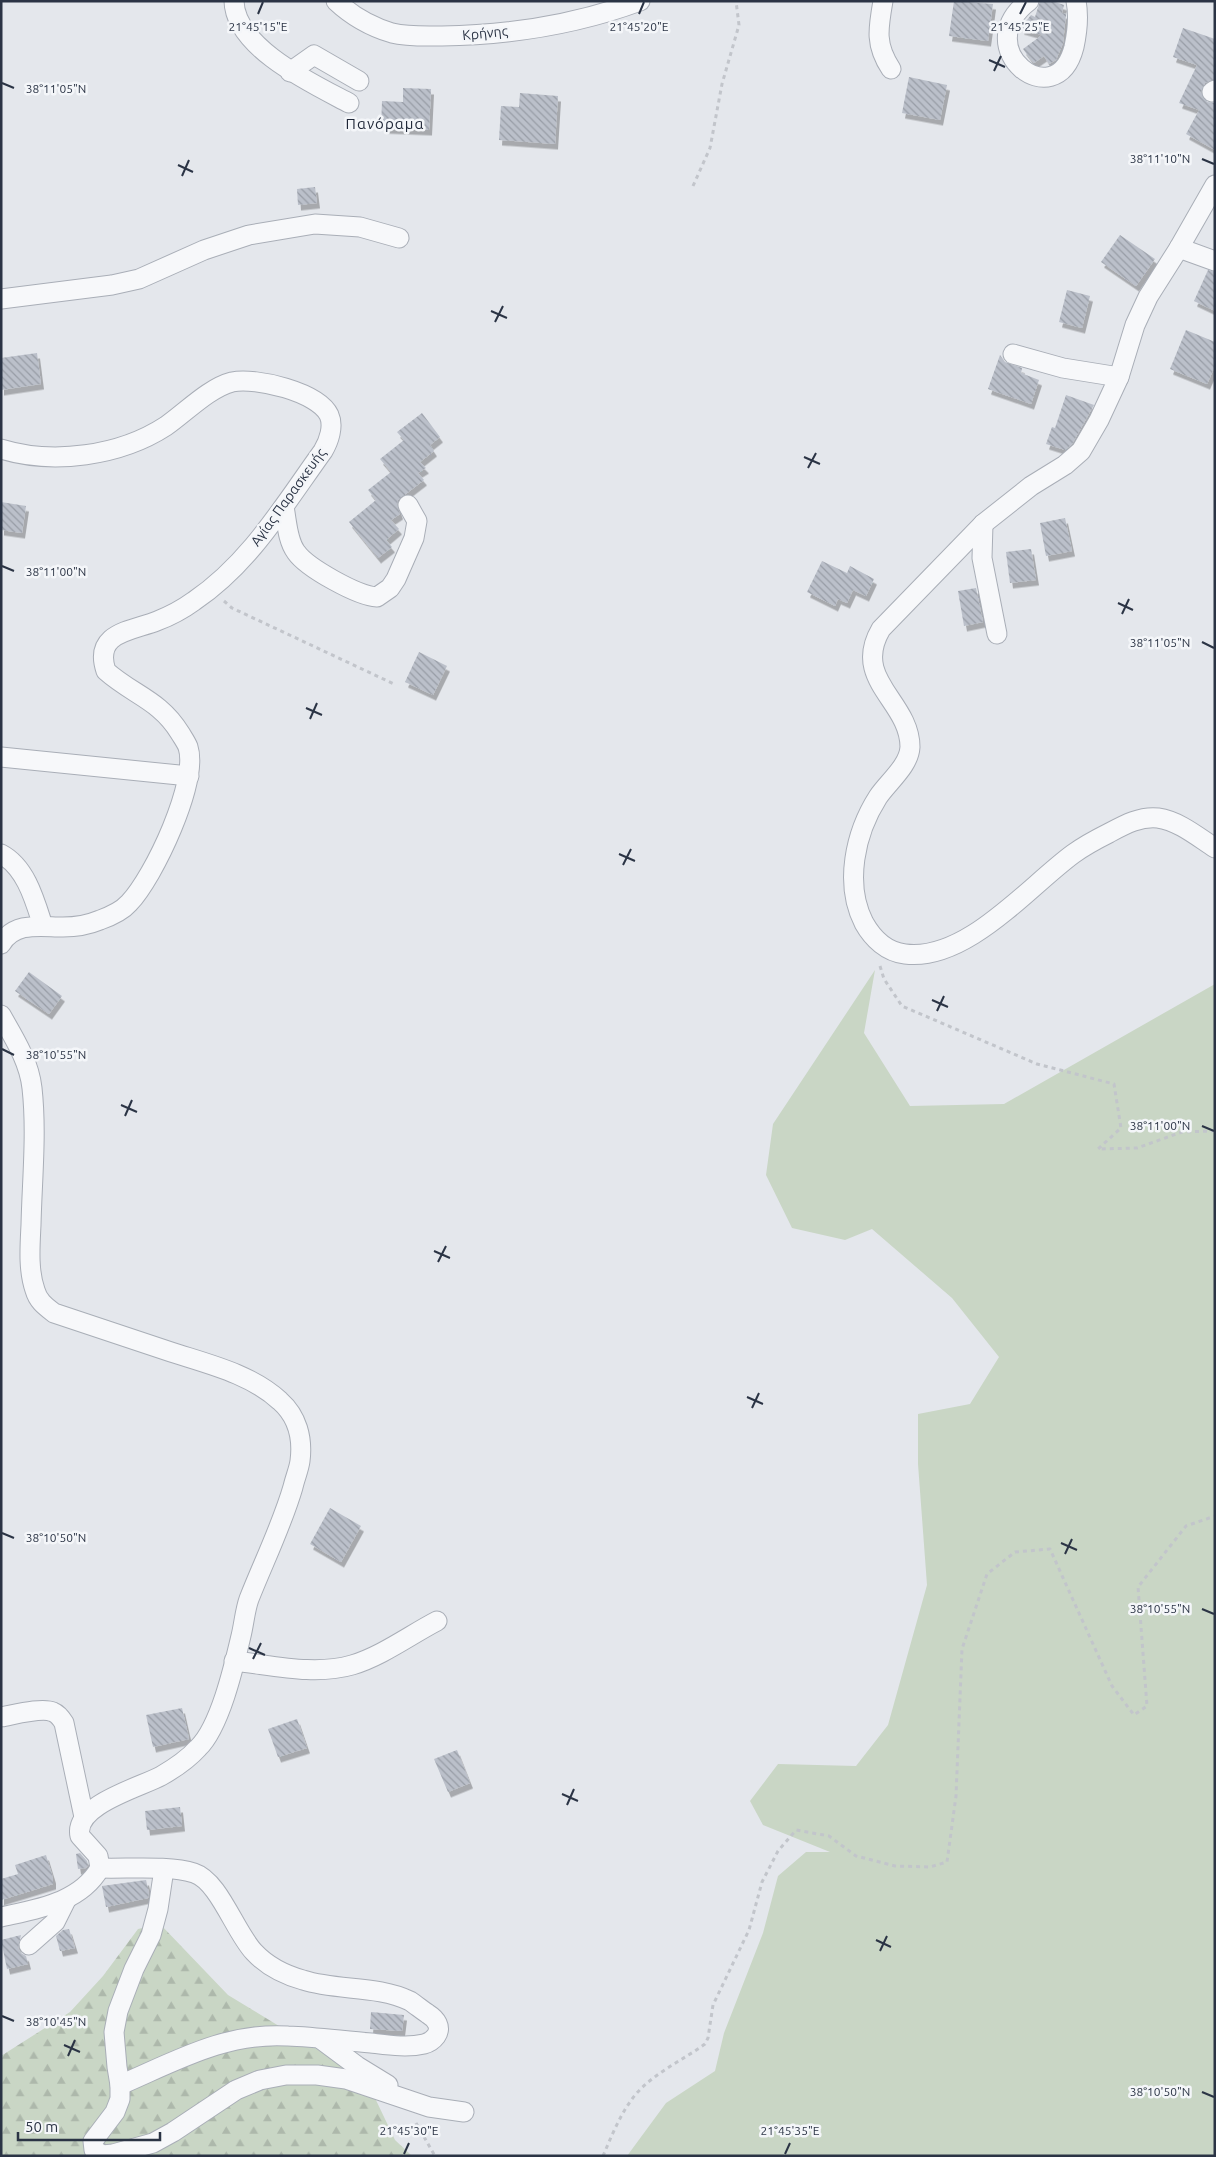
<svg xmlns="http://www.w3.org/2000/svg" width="1216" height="2157" font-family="Ubuntu,sans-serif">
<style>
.grass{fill:#c9d6c5}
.forest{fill:url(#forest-firs)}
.building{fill:url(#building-back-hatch);filter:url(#shadow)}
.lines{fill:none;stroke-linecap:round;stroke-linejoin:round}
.minor-casing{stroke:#a9aeb7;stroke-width:21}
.path{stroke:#c2c5cb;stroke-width:3;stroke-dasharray:4 4;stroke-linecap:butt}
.minor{stroke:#f7f8fa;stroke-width:19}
.ticks{fill:none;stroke:#2b3445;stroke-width:2}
.labels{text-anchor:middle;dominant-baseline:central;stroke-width:5;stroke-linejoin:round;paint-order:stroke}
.street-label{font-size:14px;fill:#2b3445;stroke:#f4f6f9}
.neighbourhood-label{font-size:15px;letter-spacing:1px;fill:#1d2536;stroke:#f4f6f9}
.ticks-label{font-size:12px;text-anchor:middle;fill:#2b3445;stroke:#f4f6f9;stroke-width:5;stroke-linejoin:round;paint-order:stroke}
</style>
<defs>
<pattern id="forest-firs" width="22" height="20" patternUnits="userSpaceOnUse" patternTransform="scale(1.25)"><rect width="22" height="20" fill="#c9d6c5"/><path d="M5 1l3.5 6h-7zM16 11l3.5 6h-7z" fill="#adb8ab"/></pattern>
<pattern id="building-back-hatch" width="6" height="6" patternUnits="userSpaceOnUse" patternTransform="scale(1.25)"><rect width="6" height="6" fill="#bbc0ca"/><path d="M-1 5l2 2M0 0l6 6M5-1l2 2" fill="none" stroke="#989da6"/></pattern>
<filter id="shadow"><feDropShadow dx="3" dy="5.5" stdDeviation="0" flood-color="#0004"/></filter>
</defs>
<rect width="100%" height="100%" fill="#e4e7ec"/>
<polygon class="grass" points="875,970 864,1033 910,1106 1004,1104 1215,984 1215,2156 627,2156 666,2103 715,2071 724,2033 763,1933 778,1876 806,1852 830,1852 763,1825 750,1801 778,1764 856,1766 888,1725 927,1585 918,1464 918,1414 970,1404 999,1357 952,1298 872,1229 845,1240 792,1228 766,1175 773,1124"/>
<polygon class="forest" points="160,1924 228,1995 338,2062 374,2096 395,2140 412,2156 1,2156 1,2056 70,2012 103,1976 138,1929"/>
<g class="building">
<polygon points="954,1 993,4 988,41 949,36"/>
<polygon points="1040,1 1052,1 1064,5 1062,13 1066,14 1063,43 1056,60 1049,64 1044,56 1034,63 1032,61 1023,49 1042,35 1021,29 1023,25 1031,15 1035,17"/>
<polygon points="1183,28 1215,39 1215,79 1205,83 1201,92 1207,102 1215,103 1215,150 1186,134 1199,110 1179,103 1197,65 1173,57"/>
<polygon points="909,77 947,85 940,120 902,113"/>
<polygon points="403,88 431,89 429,130 381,128 382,101 403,102"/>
<polygon points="520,93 558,96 555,144 499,140 501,106 519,107"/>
<polygon points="315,187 317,203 298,205 297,189"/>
<polygon points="1120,235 1155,259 1136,286 1101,262"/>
<polygon points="1208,270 1215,272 1215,311 1194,301"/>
<polygon points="1067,290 1090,296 1082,328 1059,322"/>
<polygon points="1186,330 1215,342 1215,366 1207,384 1170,369"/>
<polygon points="37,353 41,384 1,390 1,358"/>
<polygon points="1000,355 1005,362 1022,368 1021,373 1039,380 1031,404 988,389"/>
<polygon points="1066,395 1094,405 1072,444 1065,450 1046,444 1052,427 1055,428"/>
<polygon points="422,413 440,437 430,445 434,451 420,462 426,468 418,473 424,480 398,500 397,505 400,514 391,520 399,529 386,540 392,547 378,558 349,522 376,500 368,490 391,472 380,459 404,440 397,432"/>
<polygon points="1,502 26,506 22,533 1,530"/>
<polygon points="1065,518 1072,551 1046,556 1040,523"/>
<polygon points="1031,549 1036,580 1010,583 1006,552"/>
<polygon points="822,561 847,573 850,566 874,579 866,596 853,590 847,603 838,599 835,606 807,592"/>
<polygon points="976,588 983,622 964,626 958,591"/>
<polygon points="419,652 447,666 433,695 405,682"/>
<polygon points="29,972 62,996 49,1014 15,991"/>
<polygon points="330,1508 361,1526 341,1562 310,1544"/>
<polygon points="182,1708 189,1739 153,1747 146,1715"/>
<polygon points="297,1719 307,1748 278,1757 268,1729"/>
<polygon points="457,1750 470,1783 448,1792 434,1759"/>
<polygon points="180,1807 182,1826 147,1830 145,1811"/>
<polygon points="80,1853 87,1861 88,1865 86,1868 78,1869 76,1854"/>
<polygon points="46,1855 53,1878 53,1884 1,1900 1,1879 18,1874 15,1865"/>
<polygon points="146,1880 149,1893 148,1898 106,1907 102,1886"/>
<polygon points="69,1929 75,1948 60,1951 56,1936 63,1930"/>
<polygon points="21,1935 18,1948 21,1953 26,1956 28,1964 7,1969 1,1940"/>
<polygon points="371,2012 404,2015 402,2031 370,2029"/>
</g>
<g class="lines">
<defs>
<g id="minor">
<path d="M 234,1 C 235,48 313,84 349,103"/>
<path d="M 336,1 C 352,16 372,27 392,33 C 408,37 426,36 442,36 C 508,35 578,24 640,1"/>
<path d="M 883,1 C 878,29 875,45 891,69"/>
<path d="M 1029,1 C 967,48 1056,118 1074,47 C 1077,33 1079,16 1076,1"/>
<polyline points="290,72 314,55 359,81"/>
<polyline points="1212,92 1215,90"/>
<path d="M 1215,185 L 1179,248 L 1148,297 L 1135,325 L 1119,377 L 1099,420 L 1081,451 L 1065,465 L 1031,486 L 983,524 L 881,629 C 851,680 910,701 910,747 C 909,766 888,782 878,797 C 855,833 844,884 864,923 C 873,939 887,952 905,954 C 966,962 1028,887 1073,854 C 1084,846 1097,839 1109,833 C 1124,825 1140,816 1158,818 C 1179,821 1198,837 1215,848"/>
<polyline points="1179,248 1215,261"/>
<polyline points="1,299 112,285 139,279 204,250 249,235 315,224 360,227 399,238"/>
<polyline points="1013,354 1063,368 1119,377"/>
<path d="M 1,449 C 53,465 120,456 166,426 C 186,412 209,388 232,382 C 256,377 318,392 329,415 C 334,426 329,441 323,451 C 284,505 250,563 194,601 C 183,609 170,616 157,621 C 132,631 93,632 106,671 C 133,695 160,700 180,733 C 183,738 186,742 188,747 C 199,781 154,877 129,903 C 122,911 111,916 100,920 C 88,925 76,927 63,927 C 41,927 15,921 1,944"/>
<path d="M 284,507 C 287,521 287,540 296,552 C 307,568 358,596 377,597 L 390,588 L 396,579 L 414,538 L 417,521 L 408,505"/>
<polyline points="983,524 982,558 997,634"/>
<polyline points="1,757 189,776"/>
<path d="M 1,854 C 26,867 35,901 43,926"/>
<path d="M 1,1015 C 14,1038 29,1061 32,1088 C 37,1133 32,1180 31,1225 C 30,1246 28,1270 35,1290 C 38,1301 45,1306 54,1313 C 93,1326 132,1339 171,1352 C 208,1364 251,1374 280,1401 C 297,1416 303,1438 300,1461 C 299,1469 295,1478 293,1487 C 282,1525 264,1561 249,1599 C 245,1610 244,1624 241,1636 C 234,1666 220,1727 198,1748 C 188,1759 175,1768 161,1776 C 141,1787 73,1805 80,1836 L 98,1856 L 100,1868 C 80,1903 37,1909 1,1917"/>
<path d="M 234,1661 C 272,1665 314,1676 352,1665 C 382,1656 410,1635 437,1621"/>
<path d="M 1,1717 C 13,1715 42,1707 53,1712 C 58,1714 61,1718 64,1723 L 84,1817"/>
<path d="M 100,1868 C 127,1869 169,1865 194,1873 C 219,1881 235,1932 254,1952 C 267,1966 285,1975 303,1980 C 337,1991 377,1985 410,2001 C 416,2005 422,2010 428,2014 C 436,2019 442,2027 436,2036 C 433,2040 428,2043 424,2044 C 407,2048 388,2045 371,2043 C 344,2041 316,2037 288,2036 C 226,2032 176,2061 120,2085"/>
<polyline points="164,1869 158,1909 151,1935 134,1969 118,2011 114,2032 117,2067 120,2085 120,2099 115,2112 93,2141 94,2150 103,2155 113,2154 153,2143 173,2132 236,2090 260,2080 286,2075 317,2075 346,2079 429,2107 464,2112"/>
<polyline points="29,1945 55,1922 66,1900"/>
<polyline points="322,2040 357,2066 388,2085"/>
</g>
</defs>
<use href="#minor" class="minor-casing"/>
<g class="path">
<polyline points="693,186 710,148 722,84 739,25 736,1"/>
<polyline points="224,601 232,608 394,684"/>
<polyline points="880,966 884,979 902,1006 1037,1064 1114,1084 1121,1128 1098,1149 1137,1148 1182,1132 1215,1131"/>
<polyline points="416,2123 435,2156"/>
<path d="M 603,2156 C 612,2135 621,2112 636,2094 C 654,2073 683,2060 705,2044 L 708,2038 L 713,2005 L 749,1930 L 762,1882 L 778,1851 L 796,1830 L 829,1836 L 856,1856 L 895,1866 L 930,1867 L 947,1862 L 956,1796 L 962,1649 L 987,1574 L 1015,1552 L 1050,1549 L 1112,1686 L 1134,1715 L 1147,1706 L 1138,1587 L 1186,1526 L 1215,1516"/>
</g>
<use href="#minor" class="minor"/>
</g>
<path class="ticks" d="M 258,14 L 263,2M 639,14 L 644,2M 1020,14 L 1026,2M 989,60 L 1005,67M 994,71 L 1001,56M 2,83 L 14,88M 1202,159 L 1214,164M 178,165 L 193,172M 182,176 L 189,160M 491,311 L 507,318M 495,322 L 503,306M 804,457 L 820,464M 808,468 L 816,453M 2,566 L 14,571M 1118,603 L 1133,610M 1122,614 L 1129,599M 1202,642 L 1214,648M 306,708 L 322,715M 310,719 L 317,703M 619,854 L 635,861M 623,865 L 631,849M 932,1000 L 948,1007M 937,1011 L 944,996M 2,1049 L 14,1055M 121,1105 L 137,1112M 125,1116 L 132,1100M 1202,1126 L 1214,1131M 434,1251 L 450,1258M 438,1262 L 446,1246M 747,1397 L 763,1404M 752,1408 L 759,1393M 2,1533 L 14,1538M 1061,1543 L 1077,1550M 1065,1554 L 1072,1539M 1202,1609 L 1214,1614M 249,1648 L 265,1655M 253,1659 L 261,1643M 562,1794 L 578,1801M 567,1805 L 574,1789M 876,1940 L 891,1947M 880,1951 L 887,1936M 2,2016 L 14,2021M 64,2045 L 80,2052M 68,2056 L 75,2040M 1202,2092 L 1214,2097M 404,2154 L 409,2143M 785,2154 L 790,2143"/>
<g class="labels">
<g class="street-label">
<text transform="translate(485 33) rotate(-6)">Κρήνης</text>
<text transform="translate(288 497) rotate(-54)">Αγίας Παρασκευής</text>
</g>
<g class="neighbourhood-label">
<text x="385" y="123">Πανόραμα</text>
</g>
</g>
<g class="ticks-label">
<text x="258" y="31">21°45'15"E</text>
<text x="639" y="31">21°45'20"E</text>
<text x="1020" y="31">21°45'25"E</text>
<text x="56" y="93">38°11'05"N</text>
<text x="1160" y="163">38°11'10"N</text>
<text x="56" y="576">38°11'00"N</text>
<text x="1160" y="647">38°11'05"N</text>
<text x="56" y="1059">38°10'55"N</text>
<text x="1160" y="1130">38°11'00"N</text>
<text x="56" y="1542">38°10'50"N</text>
<text x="1160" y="1613">38°10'55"N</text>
<text x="56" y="2026">38°10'45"N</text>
<text x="1160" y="2096">38°10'50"N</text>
<text x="409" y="2135">21°45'30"E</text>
<text x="790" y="2135">21°45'35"E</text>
</g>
<rect width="1216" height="2157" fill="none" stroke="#2b3445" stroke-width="5"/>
<path d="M18 2132v8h142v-8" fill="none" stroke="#2b3445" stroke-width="2.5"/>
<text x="25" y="2132" font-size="15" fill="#2b3445" stroke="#f4f6f9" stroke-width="4" paint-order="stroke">50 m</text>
</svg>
